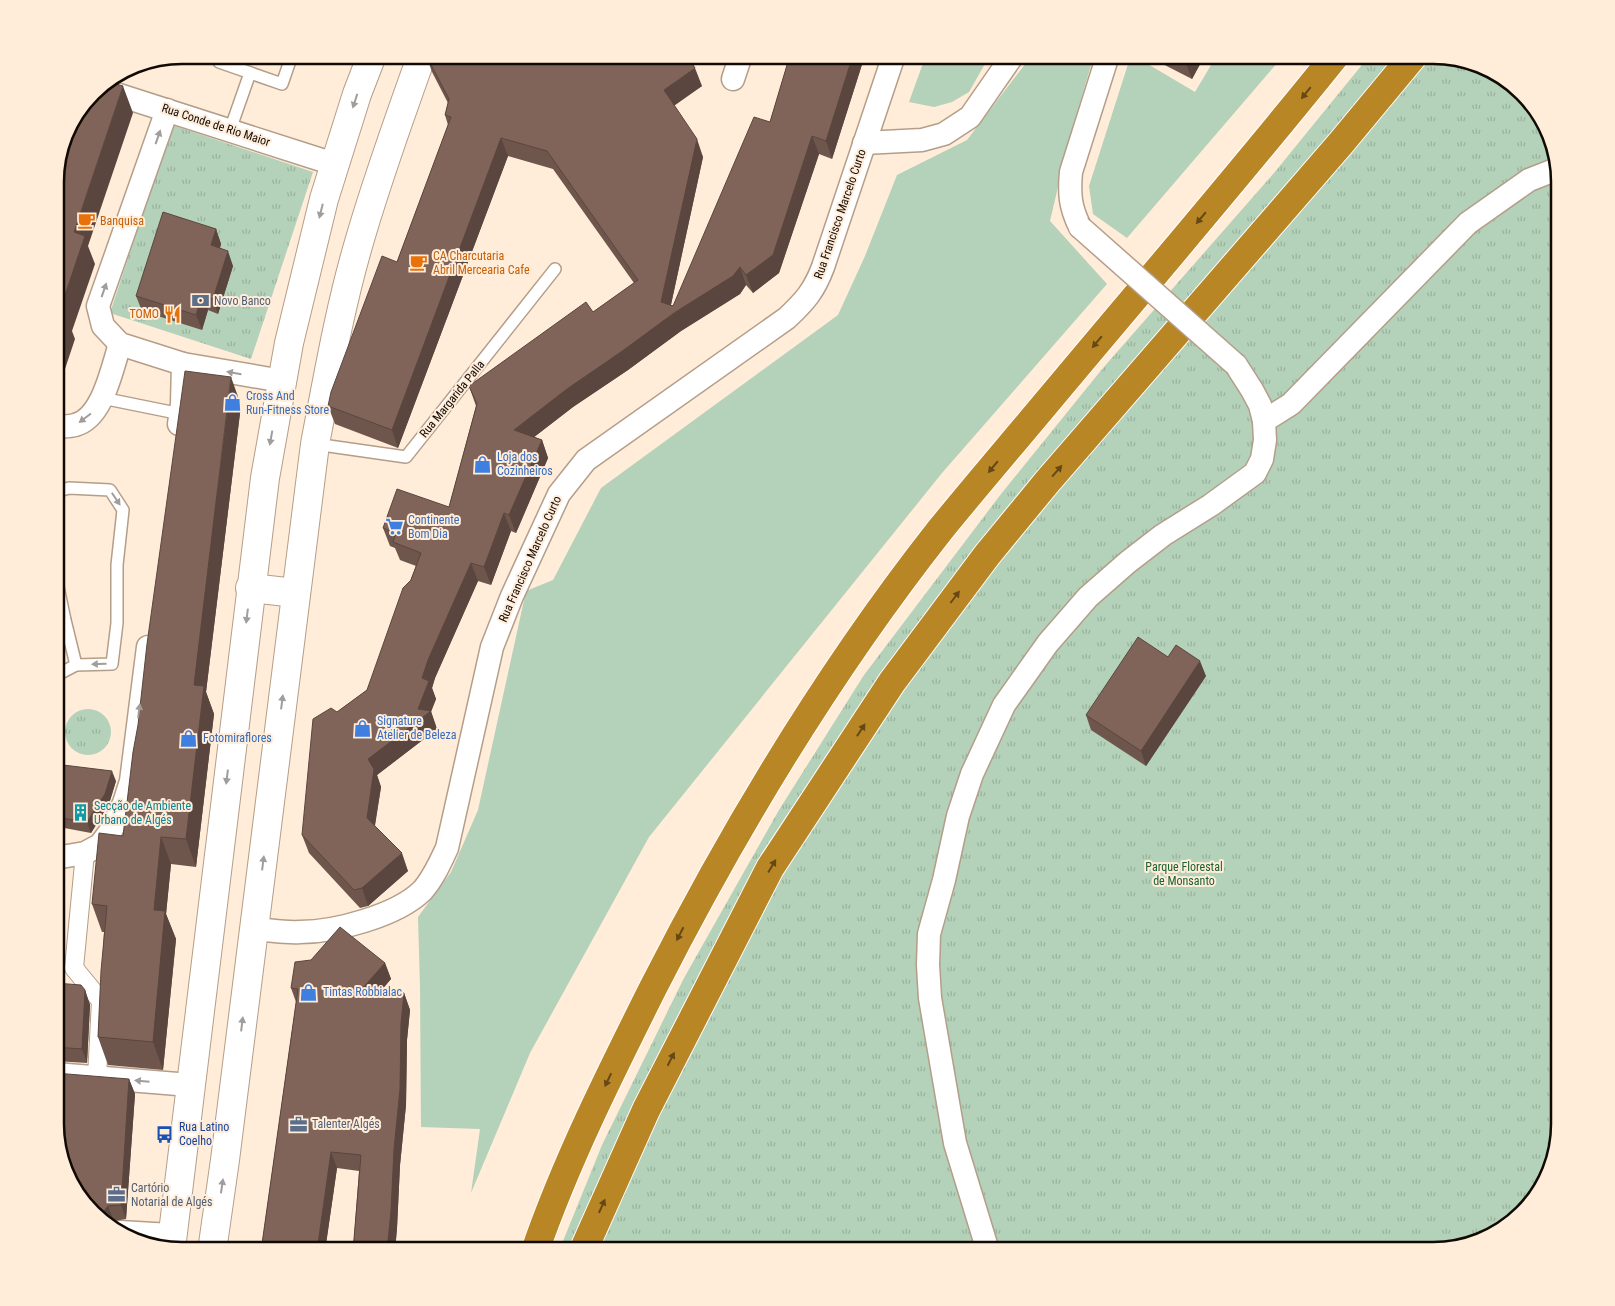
<svg xmlns="http://www.w3.org/2000/svg" width="1615" height="1306" font-family="'Roboto Condensed',sans-serif">
<style>
.green{fill:#b4d1b9}
.park{fill:url(#park-tufts)}
.lines{fill:none;stroke-linecap:round;stroke-linejoin:round}
.service-casing{stroke:#b49e89;stroke-width:14}
.pedestrian-casing{stroke:#b49e89;stroke-width:20}
.minor-casing{stroke:#b49e89;stroke-width:25}
.tertiary-casing{stroke:#b49e89;stroke-width:30}
.motorway-casing{stroke:#fff;stroke-width:30}
.service{stroke:#fff;stroke-width:11}
.pedestrian{stroke:#fff;stroke-width:18}
.minor{stroke:#fff;stroke-width:22}
.tertiary{stroke:#fff;stroke-width:28}
.motorway{stroke:#b98626;stroke-width:28}
.minor-bridge-casing{stroke:#b49e89;stroke-width:25;stroke-linecap:butt}
.minor-bridge{stroke:#fff;stroke-width:22}
.wall{fill:#6e564d}
.shaded-wall{fill:#5a463e}
.building{fill:#806459;stroke:#5a463e}
.oneway{fill:#654815}
.oneway2{fill:#a09d9b}
.labels{text-anchor:middle;dominant-baseline:central;stroke-width:4;stroke-linejoin:round;paint-order:stroke}
.street-label{font-size:12px;fill:#110a04;stroke:#ffecd9}
.food-label{font-size:12px;fill:#c56008;stroke:#ffecd9;text-anchor:start}
.service-label{font-size:12px;fill:#4e5e75;stroke:#ffecd9;text-anchor:start}
.shop-label{font-size:12px;fill:#366cbe;stroke:#ffecd9;text-anchor:start}
.culture-label{font-size:12px;fill:#0d838f;stroke:#ffecd9;text-anchor:start}
.park-label{font-size:12px;fill:#186131;stroke:#ffecd9}
.transit-label{font-size:12px;fill:#164399;stroke:#ffecd9;text-anchor:start}
.rim{fill:none;stroke:#110a04;stroke-width:2.5}
</style>
<defs>
<pattern id="park-tufts" width="24" height="20" patternUnits="userSpaceOnUse" patternTransform="scale(1.25)"><rect width="24" height="20" fill="#b4d1b9"/><path d="M3 7l-1-3M5 7V3M7 7l1-3M15 17l-1-3M17 17v-4M19 17l1-3" fill="none" stroke="#9ab29d"/></pattern>
</defs>
<rect width="100%" height="100%" fill="#ffecd9"/>
<g class="green">
<polygon points="926,55 990,55 969,92 952,102 934,107 909,102"/>
<polygon points="1032,55 1094,55 1069,140 1050,221 1107,284 942,473 649,837 530,1053 471,1193 480,1129 421,1127 420,986 418,917 451,872 478,810 526,591 553,580 601,488 838,315 865,256 897,175 967,140"/>
<polygon points="1131,55 1143,55 1141,60 1195,92 1217,55 1284,55 1127,238 1093,214 1089,186"/>
</g>
<g class="park">
<polygon points="1370,55 1434,55 1482,65 1517,86 1547,126 1560,182 1560,1125 1550,1173 1529,1208 1489,1238 1433,1251 559,1251 602,1145 684,978 779,810 864,675 1001,494 1103,368 1274,173"/>
<polygon points="172,125 313,172 251,359 110,313"/>
<circle cx="88" cy="732" r="23"/>
</g>
<g class="lines">
<defs>
<g id="service">
<polyline points="221,55 219,62 282,84 292,55"/>
<polyline points="230,130 250,73"/>
<polyline points="102,398 181,414"/>
<polyline points="315,444 406,457 555,269"/>
<polyline points="55,573 65,620 76,665"/>
<polyline points="55,676 76,665 112,664 117,623 117,565 123,510 110,490 69,488 55,492"/>
</g>
<polyline id="pedestrian" points="85,853 74,968 101,1001 97,1077"/>
<g id="minor">
<polyline points="733,79 741,55"/>
<polyline points="97,88 334,164"/>
<polyline points="167,110 98,306 103,326 120,344 183,364 282,381"/>
<polyline points="864,143 922,140 944,134 970,117 1013,55"/>
<path d="M 1080,227 C 1070,207 1069,194 1071,172 L 1108,55"/>
<polyline points="1264,421 1291,404 1468,223 1529,180 1557,169"/>
<polyline points="179,424 182,404 183,364"/>
<path d="M 55,427 C 61,426 69,427 75,425 C 103,418 112,368 120,344"/>
<polyline points="55,858 85,853 100,845 112,829 124,803 131,781 148,647"/>
<path d="M 254,929 C 270,930 285,933 300,932 C 335,932 396,916 422,891 C 433,879 440,863 447,848 L 492,647 L 512,596 L 559,494 L 586,460 L 787,318 C 805,301 814,291 823,267 L 894,55"/>
<polyline points="55,1074 190,1085"/>
<polyline points="120,1232 171,1235"/>
<polyline points="988,1251 955,1143 930,998 928,965 929,934 944,880 958,816 972,774 1004,705 1048,643 1088,597 1128,562 1163,535 1211,505 1255,473 1262,459 1265,440 1264,421 1260,405 1252,390 1236,365"/>
</g>
<g id="tertiary">
<polyline points="250,588 296,593"/>
<polyline points="171,1249 265,478 289,343 324,199 357,94 372,55"/>
<path d="M 212,1251 L 225,1160 L 315,444 C 328,376 340,306 360,239 C 378,177 400,116 422,55"/>
</g>
<g id="motorway">
<path d="M 535,1251 C 567,1159 611,1072 654,986 C 736,825 829,671 940,530 C 975,487 1012,444 1047,402 C 1144,286 1242,172 1336,55"/>
<polyline points="583,1251 646,1110 770,868 892,682 987,555 1047,482 1341,143 1414,55"/>
</g>
</defs>
<use href="#service" class="service-casing"/>
<use href="#pedestrian" class="pedestrian-casing"/>
<use href="#minor" class="minor-casing"/>
<use href="#tertiary" class="tertiary-casing"/>
<use href="#motorway" class="motorway-casing"/>
<use href="#service" class="service"/>
<use href="#pedestrian" class="pedestrian"/>
<use href="#minor" class="minor"/>
<use href="#tertiary" class="tertiary"/>
<use href="#motorway" class="motorway"/>
<defs>
<polyline id="minor-bridge" points="1080,227 1236,365"/>
</defs>
<use href="#minor-bridge" class="minor-bridge-casing"/>
<use href="#minor-bridge" class="minor-bridge"/>
</g>
<g class="wall">
<polygon points="426,55 702,86 674,105 703,157 671,305 673,306 770,122 790,55 865,55 832,159 819,154 779,273 753,293 746,285 740,294 681,331 628,370 573,407 534,437 542,440 548,458 516,533 511,531 491,585 478,581 435,678 432,688 436,699 431,711 437,729 377,775 381,787 375,826 408,871 368,906 360,908 309,853 302,835 337,712 367,690 416,566 400,560 395,548 390,546 383,528 449,507 476,406 469,386 593,312 634,283 553,169 508,156 398,448 335,424 328,406 397,262 448,125 445,115 448,103 432,72"/>
<polygon points="1148,55 1205,55 1192,79 1149,57"/>
<polygon points="216,229 221,244 220,248 233,266 218,314 208,310 202,330 142,311 136,296"/>
<polygon points="241,405 206,692 214,714 196,867 171,864 166,914 176,939 163,1070 108,1065 98,1037 104,932 102,932 92,904 123,836"/>
<polygon points="1168,657 1206,676 1146,766 1091,730 1086,715"/>
<polygon points="116,781 109,804 91,833 59,827 55,818"/>
<polygon points="385,963 391,979 381,991 404,993 410,1010 407,1040 406,1105 400,1165 397,1228 395,1251 353,1251 359,1171 337,1168 325,1251 261,1251 296,1002 291,988"/>
<polygon points="55,983 85,990 90,1005 87,1063 55,1061"/>
<polygon points="129,1079 135,1094 126,1219 114,1221 109,1226 98,1220"/>
</g>
<g class="shaded-wall">
<polygon points="853,55 865,55 832,159 826,141"/>
<polygon points="1191,55 1205,55 1192,79 1186,64"/>
<polygon points="695,68 702,86 671,108 664,90"/>
<polygon points="123,86 133,113 88,246 95,264 72,331 75,339 55,399 55,341 74,232"/>
<polygon points="812,136 819,154 779,273 753,293 746,275"/>
<polygon points="501,138 508,156 398,448 392,430"/>
<polygon points="697,139 703,157 668,318 740,267 746,285 740,294 681,331 628,370 573,407 520,448 514,430 567,389 661,302"/>
<polygon points="216,229 221,244 216,260 211,245"/>
<polygon points="228,251 233,266 218,314 213,299"/>
<polygon points="202,295 208,310 202,330 196,315"/>
<polygon points="231,377 241,405 206,692 214,714 196,867 186,839 194,685"/>
<polygon points="542,440 548,458 516,533 509,515"/>
<polygon points="504,513 511,531 491,585 484,567"/>
<polygon points="471,563 478,581 435,678 432,688 436,699 431,712 437,729 377,775 381,787 373,836 367,818 368,759 418,709 422,678 428,660"/>
<polygon points="1200,661 1206,676 1146,766 1141,751"/>
<polygon points="112,771 116,781 109,804 91,833 87,822"/>
<polygon points="161,837 171,864 166,914 176,939 163,1070 153,1042 154,910"/>
<polygon points="402,853 408,871 368,906 362,888"/>
<polygon points="385,963 391,979 367,1006 361,990"/>
<polygon points="85,990 90,1005 87,1063 82,1049"/>
<polygon points="404,993 410,1010 407,1040 406,1105 400,1165 397,1228 395,1251 387,1251 394,1149 401,1023"/>
<polygon points="129,1079 135,1094 126,1219 121,1205"/>
<polygon points="331,1152 337,1168 325,1251 317,1251"/>
<polygon points="108,1206 114,1221 109,1226 103,1222 102,1216 104,1211"/>
</g>
<g class="building">
<polygon points="426,55 687,55 695,68 664,90 697,139 661,302 673,306 754,117 770,122 790,55 853,55 826,141 812,136 773,255 746,275 740,267 733,276 674,313 621,352 567,389 514,430 542,440 509,515 504,513 484,567 471,563 428,660 422,678 429,681 418,709 431,711 368,759 374,769 367,818 402,853 362,888 354,890 302,835 313,719 331,708 337,712 367,690 403,588 411,580 421,553 393,542 396,533 383,528 397,489 449,507 477,404 469,386 586,302 593,312 638,280 547,151 501,138 392,430 328,406 331,392 382,256 397,262 451,117 445,115 449,99"/>
<polygon points="1168,55 1191,55 1186,64"/>
<polygon points="107,81 123,86 74,232 85,236 60,310 65,312 55,341 55,173 68,126 98,87"/>
<polygon points="163,212 216,229 211,245 228,251 213,299 202,295 196,315 136,296"/>
<polygon points="185,371 231,377 194,685 204,686 186,839 161,837 154,910 165,911 153,1042 98,1037 101,971 107,906 92,904 99,833 123,836 133,752 138,725 147,644"/>
<polygon points="1138,637 1168,657 1176,645 1200,661 1141,751 1086,715"/>
<polygon points="55,764 112,771 105,794 87,822 55,817"/>
<polygon points="340,927 385,963 361,990 404,993 401,1023 400,1089 394,1149 391,1211 387,1251 353,1251 361,1155 331,1152 317,1251 261,1251 298,989 291,988 295,962 311,960"/>
<polygon points="55,983 81,985 85,990 82,1049 55,1047"/>
<polygon points="55,1073 129,1079 121,1205 108,1206 104,1211 102,1216 103,1222 98,1220 68,1180 55,1132"/>
</g>
<defs><path id="oneway-solid" d="M-6-.8H1V-3.2L6.5 0L1 3.2V.8H-6Z" transform="scale(1.25)"/></defs>
<g class="oneway">
<use href="#oneway-solid" transform="translate(1306 93) rotate(129)"/>
<use href="#oneway-solid" transform="translate(1201 218) rotate(130)"/>
<use href="#oneway-solid" transform="translate(1097 342) rotate(130)"/>
<use href="#oneway-solid" transform="translate(993 467) rotate(130)"/>
<use href="#oneway-solid" transform="translate(1057 471) rotate(-49)"/>
<use href="#oneway-solid" transform="translate(955 597) rotate(-53)"/>
<use href="#oneway-solid" transform="translate(861 730) rotate(-57)"/>
<use href="#oneway-solid" transform="translate(772 866) rotate(-59)"/>
<use href="#oneway-solid" transform="translate(680 934) rotate(117)"/>
<use href="#oneway-solid" transform="translate(671 1059) rotate(-63)"/>
<use href="#oneway-solid" transform="translate(608 1080) rotate(115)"/>
<use href="#oneway-solid" transform="translate(602 1206) rotate(-66)"/>
</g>
<g class="oneway2">
<use href="#oneway-solid" transform="translate(355 101) rotate(108)"/>
<use href="#oneway-solid" transform="translate(158 137) rotate(-71)"/>
<use href="#oneway-solid" transform="translate(321 211) rotate(104)"/>
<use href="#oneway-solid" transform="translate(104 290) rotate(-71)"/>
<use href="#oneway-solid" transform="translate(234 373) rotate(-170)"/>
<use href="#oneway-solid" transform="translate(85 418) rotate(143)"/>
<use href="#oneway-solid" transform="translate(271 438) rotate(100)"/>
<use href="#oneway-solid" transform="translate(116 499) rotate(56)"/>
<use href="#oneway-solid" transform="translate(247 616) rotate(97)"/>
<use href="#oneway-solid" transform="translate(99 664) rotate(178)"/>
<use href="#oneway-solid" transform="translate(282 702) rotate(-83)"/>
<use href="#oneway-solid" transform="translate(139 711) rotate(-83)"/>
<use href="#oneway-solid" transform="translate(227 777) rotate(97)"/>
<use href="#oneway-solid" transform="translate(263 863) rotate(-83)"/>
<use href="#oneway-solid" transform="translate(242 1024) rotate(-83)"/>
<use href="#oneway-solid" transform="translate(142 1081) rotate(-175)"/>
<use href="#oneway-solid" transform="translate(222 1186) rotate(-82)"/>
</g>
<defs>
<symbol id="cafe-bare" viewBox="-9 -9 18 18"><path d="M-5.5-4.5H6V0H3Q3 3.5 0 3.5H-2.5Q-5.5 3.5-5.5 0ZM3-3.2v2h1.7v-2ZM-6 4.5H4V6H-6Z" fill="#e8710a" stroke="#ffecd9" stroke-width="2.5" paint-order="stroke"/></symbol>
<symbol id="bank-bare" viewBox="-9 -9 18 18"><path d="M-6-4H6V4H-6ZM0-2.3a2.3 2.3 0 1 0 0 4.6a2.3 2.3 0 1 0 0-4.6Z" fill="#5c6f8a" stroke="#ffecd9" stroke-width="2.5" paint-order="stroke"/></symbol>
<symbol id="restaurant-bare" viewBox="-9 -9 18 18"><path d="M-5-6h1v4h1v-4h1v4h1v-4h1v5L-1.5 .5V6h-2V.5L-5-1ZM5-6V6H3V1.5H1.5Q1.5-4 5-6Z" fill="#e8710a" stroke="#ffecd9" stroke-width="2.5" paint-order="stroke"/></symbol>
<symbol id="shop-bare" viewBox="-9 -9 18 18"><path d="M-5-2.5h2.3a2.7 3.5 0 0 1 5.4 0H5L5.5 6h-11ZM-1.5-2.5h3a1.5 2.3 0 0 0-3 0Z" fill="#3f7fe0" stroke="#ffecd9" stroke-width="2.5" paint-order="stroke"/></symbol>
<symbol id="supermarket-bare" viewBox="-9 -9 18 18"><path d="M-6-5.5h2.5l.6 2H6L4.5 2H-2.5L-4.4-4H-6ZM-1.5 3.2a1.3 1.3 0 1 0 .1 0ZM3 3.2a1.3 1.3 0 1 0 .1 0Z" fill="#3f7fe0" stroke="#ffecd9" stroke-width="2.5" paint-order="stroke"/></symbol>
<symbol id="building-bare" viewBox="-9 -9 18 18"><path d="M-4-6H4V6H1V3H-1V6H-4ZM-2.5-4.3h1.7v1.8h-1.7ZM.8-4.3h1.7v1.8H.8ZM-2.5-1h1.7V.8h-1.7ZM.8-1h1.7V.8H.8Z" fill="#0f9aa8" stroke="#ffecd9" stroke-width="2.5" paint-order="stroke"/></symbol>
<symbol id="office-bare" viewBox="-9 -9 18 18"><path d="M-6-3h4V-5.5h4V-3h4V5H-6ZM-1-4.5V-3h2v-1.5ZM-6 0V1H6V0Z" fill="#5c6f8a" stroke="#ffecd9" stroke-width="2.5" paint-order="stroke"/></symbol>
<symbol id="bus-bare" viewBox="-9 -9 18 18"><path d="M-5-6H5V4H4V6H2V4H-2V6H-4V4H-5ZM-3.5-4V0h7V-4ZM-3.5 1.2v1.5H-2V1.2ZM2 1.2v1.5H3.5V1.2Z" fill="#1a4fb4" stroke="#ffecd9" stroke-width="2.5" paint-order="stroke"/></symbol>
</defs>
<g fill-rule="evenodd">
<use href="#cafe-bare" x="74" y="208" width="25" height="25"/>
<use href="#cafe-bare" x="406" y="250" width="25" height="25"/>
<use href="#bank-bare" x="188" y="288" width="25" height="25"/>
<use href="#restaurant-bare" x="160" y="302" width="25" height="25"/>
<use href="#shop-bare" x="220" y="390" width="25" height="25"/>
<use href="#shop-bare" x="470" y="452" width="25" height="25"/>
<use href="#supermarket-bare" x="382" y="514" width="25" height="25"/>
<use href="#shop-bare" x="350" y="716" width="25" height="25"/>
<use href="#shop-bare" x="176" y="726" width="25" height="25"/>
<use href="#building-bare" x="68" y="800" width="25" height="25"/>
<use href="#shop-bare" x="296" y="980" width="25" height="25"/>
<use href="#office-bare" x="286" y="1112" width="25" height="25"/>
<use href="#bus-bare" x="152" y="1122" width="25" height="25"/>
<use href="#office-bare" x="104" y="1182" width="25" height="25"/>
</g>
<g class="labels">
<g class="street-label">
<text transform="translate(216 125) rotate(18)">Rua Conde de Rio Maior</text>
<text transform="translate(840 214) rotate(-71)">Rua Francisco Marcelo Curto</text>
<text transform="translate(452 399) rotate(-51)">Rua Margarida Palla</text>
<text transform="translate(530 559) rotate(-66)">Rua Francisco Marcelo Curto</text>
</g>
<g class="food-label">
<text x="100" y="221">Banquisa</text>
<text x="433" y="256">CA Charcutaria<tspan x="433" dy="14">Abril Mercearia Cafe</tspan></text>
<text x="159" y="314" text-anchor="end">TOMO</text>
</g>
<g class="service-label">
<text x="214" y="301">Novo Banco</text>
<text x="312" y="1124">Talenter Algés</text>
<text x="131" y="1188">Cartório<tspan x="131" dy="14">Notarial de Algés</tspan></text>
</g>
<g class="shop-label">
<text x="246" y="396">Cross And<tspan x="246" dy="14">Run-Fitness Store</tspan></text>
<text x="497" y="457">Loja dos<tspan x="497" dy="14">Cozinheiros</tspan></text>
<text x="408" y="520">Continente<tspan x="408" dy="14">Bom Dia</tspan></text>
<text x="377" y="721">Signature<tspan x="377" dy="14">Atelier de Beleza</tspan></text>
<text x="203" y="738">Fotomiraflores</text>
<text x="323" y="992">Tintas Robbialac</text>
</g>
<g class="culture-label">
<text x="94" y="806">Secção de Ambiente<tspan x="94" dy="14">Urbano de Algés</tspan></text>
</g>
<g class="park-label">
<text x="1184" y="867">Parque Florestal<tspan x="1184" dy="14">de Monsanto</tspan></text>
</g>
<g class="transit-label">
<text x="179" y="1127">Rua Latino<tspan x="179" dy="14">Coelho</tspan></text>
</g>
</g>
<path d="M0 0H1615V1306H0ZM182 64H1433A118 118 0 0 1 1551 182V1124A118 118 0 0 1 1433 1242H182A118 118 0 0 1 64 1124V182A118 118 0 0 1 182 64Z" fill="#ffecd9" fill-rule="evenodd"/>
<path class="rim" d="M182 64H1433A118 118 0 0 1 1551 182V1124A118 118 0 0 1 1433 1242H182A118 118 0 0 1 64 1124V182A118 118 0 0 1 182 64Z"/>
</svg>
